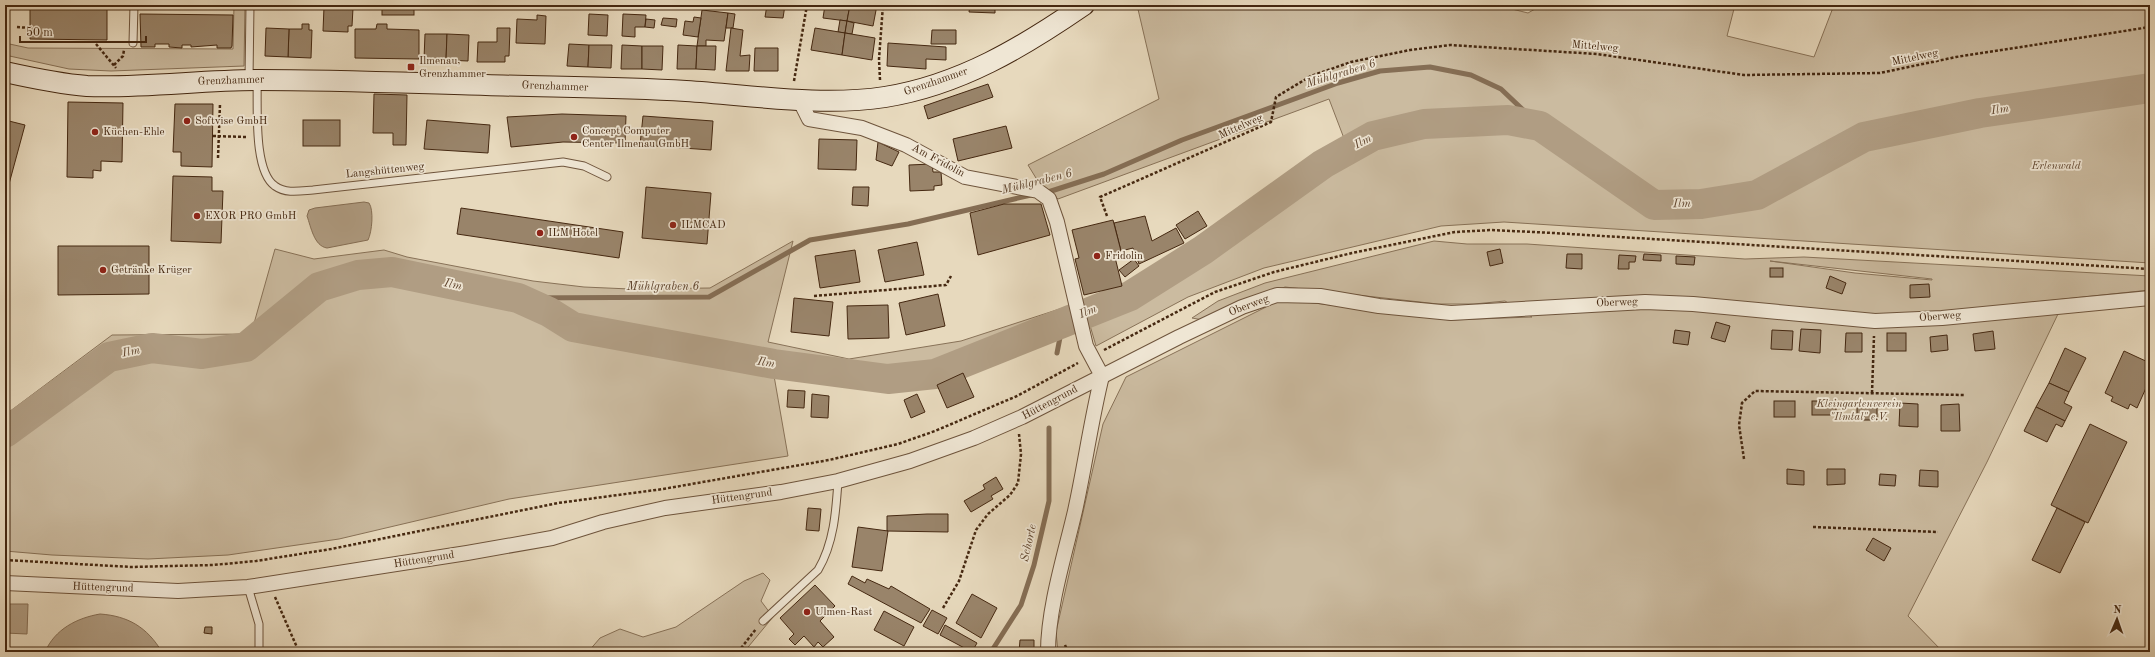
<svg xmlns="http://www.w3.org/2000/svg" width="2155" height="657" font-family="'Old Standard TT',serif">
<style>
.green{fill:#cbbba0;stroke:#887258;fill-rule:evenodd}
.water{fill:#b09d83;stroke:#856e55}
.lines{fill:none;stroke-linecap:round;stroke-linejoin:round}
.stream{stroke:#856e55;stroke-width:5}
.river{stroke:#b09d83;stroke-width:30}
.building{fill:#99846a;stroke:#452811}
.service-casing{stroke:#6e543c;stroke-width:9}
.minor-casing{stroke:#6e543c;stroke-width:16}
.secondary-casing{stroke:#452811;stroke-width:22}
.path{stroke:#452811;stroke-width:2.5;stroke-dasharray:3 2;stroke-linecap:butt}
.service{stroke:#efe6d4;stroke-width:7}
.minor{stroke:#efe6d4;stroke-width:14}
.secondary{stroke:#efe6d4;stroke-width:20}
.poi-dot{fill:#8f2418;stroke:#efe6d4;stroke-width:1.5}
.labels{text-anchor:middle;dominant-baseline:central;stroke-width:3.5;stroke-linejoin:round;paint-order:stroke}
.street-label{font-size:11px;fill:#452811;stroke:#efe6d4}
.poi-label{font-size:11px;fill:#452811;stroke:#efe6d4;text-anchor:start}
.park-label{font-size:11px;font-style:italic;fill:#60452e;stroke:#efe6d4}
.water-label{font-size:12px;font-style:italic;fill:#60452e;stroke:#efe6d4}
</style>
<rect width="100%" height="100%" fill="#e7d9bd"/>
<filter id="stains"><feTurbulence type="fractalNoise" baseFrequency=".005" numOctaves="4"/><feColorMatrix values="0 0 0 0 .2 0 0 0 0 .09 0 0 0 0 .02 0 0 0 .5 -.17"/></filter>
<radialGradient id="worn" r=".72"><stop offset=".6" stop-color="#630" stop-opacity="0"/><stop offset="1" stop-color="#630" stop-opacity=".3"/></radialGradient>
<g class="green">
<polygon points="234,5 245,5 244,66 111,71 69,69 5,55 5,43 28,48 233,49"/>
<polygon points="1137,5 1496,5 1528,13 1542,5 1735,5 1727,36 1814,57 1834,5 2150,5 2150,263 1504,222 1441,226 1264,268 1188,297 1096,346 1084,305 1133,302 1199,244 1345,141 1329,99 1058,199 1039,183 1028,165 1159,99"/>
<polygon points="793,241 768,342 849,359 961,341 1072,305 1072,333 927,381 899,386 827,379 773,370 788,456 509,499 339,539 228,555 148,559 52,555 5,551 5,415 112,335 251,334 275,249 314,259 384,250 407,257 533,281 584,287 630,289 710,288"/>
<path d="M 1434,241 L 1467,244 L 1527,244 L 1745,259 L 1804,257 L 2150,276 L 2150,290 L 1959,310 L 2058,314 L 1987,462 L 1908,616 L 1943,652 L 1058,652 L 1056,632 L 1103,424 L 1126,377 L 1282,299 L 1450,320 L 1532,317 L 1505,301 L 1474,304 L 1438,304 L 1285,287 L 1203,320 L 1192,318 L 1218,301 L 1265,283 ZM 1770,261 L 1932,279 L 1932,280 L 1855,273 Z"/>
<polygon points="763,573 770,580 761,601 773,617 744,652 588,652 600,638 620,629 643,637 676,627 744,581"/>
</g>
<g class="water">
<path d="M 364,202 L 369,203 C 374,210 372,232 368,240 L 327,248 C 314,246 311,227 307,216 L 309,210 L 315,208 Z"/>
<polygon points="5,604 28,604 27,634 5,633"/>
<path d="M 100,614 C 128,616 147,627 162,652 L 45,652 C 55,629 77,618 100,614 Z"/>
</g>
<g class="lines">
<g class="stream">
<polyline points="1045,193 1104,174 1182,140 1338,83 1380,71 1430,67 1471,75 1501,89 1540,126"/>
<polyline points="518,298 709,297 810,240 908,224 1031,195"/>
<polyline points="1057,353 1063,322"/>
<polyline points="991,652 1021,605 1034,565 1049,501 1049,428"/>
</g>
<polyline class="river" points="5,433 109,357 152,348 202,354 246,347 319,287 358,275 392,272 518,298 549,312 573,327 774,364 888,379 935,374 1130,296 1203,250 1323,164 1373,136 1424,124 1508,120 1540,126 1654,205 1701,204 1757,195 1864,137 1980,113 2150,88"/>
</g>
<g class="building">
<polygon points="30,5 107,5 107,40 30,39"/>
<rect x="382" y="5" width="32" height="10"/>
<polygon points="767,5 785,5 783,18 765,17"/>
<polygon points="825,5 850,5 847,21 823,18"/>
<polygon points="850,5 877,5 873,26 847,21"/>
<polygon points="970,5 995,5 995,13 969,12"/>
<polygon points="324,7 353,8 352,26 348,26 348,32 323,31"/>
<polygon points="702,10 728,13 724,41 706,40 706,46 697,46"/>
<polygon points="728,13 735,14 733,28 726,28"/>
<polygon points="140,14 233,15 232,46 231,48 217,48 217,45 191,47 191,45 182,45 182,48 169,47 169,44 155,44 155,47 141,47"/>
<polygon points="589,14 608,15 607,36 588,35"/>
<polygon points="623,14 646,15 645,27 635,27 635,37 622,36"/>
<polygon points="537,15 546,16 545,44 516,43 517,19 537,20"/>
<polygon points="694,17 701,18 698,37 683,35 685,21 693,22"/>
<polygon points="663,18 677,19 676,27 661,25"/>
<polygon points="646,19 655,20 654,28 645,27"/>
<polygon points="840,20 847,21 845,33 838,32"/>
<polygon points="847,21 854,23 852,34 845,33"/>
<polygon points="302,24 309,24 309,30 312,30 311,58 288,57 289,29 302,29"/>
<polygon points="377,24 387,24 387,29 419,30 419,59 355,58 355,29 376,29"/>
<polygon points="266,28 289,29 288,57 265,56"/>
<polygon points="497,28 510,28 509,56 505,56 505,62 477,62 478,42 497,42"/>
<polygon points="731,28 743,30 740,56 750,55 749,71 726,71"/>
<polygon points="815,28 845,33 842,55 811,50"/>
<polygon points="932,30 956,30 956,44 931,44"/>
<polygon points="845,33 875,38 872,60 842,55"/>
<polygon points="425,34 447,34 446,60 424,59"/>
<polygon points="447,34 469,35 468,61 446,60"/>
<polygon points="888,43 946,47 946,60 926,59 926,69 887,66"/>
<polygon points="569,44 589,45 588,67 567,66"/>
<polygon points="589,45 612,45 611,68 588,67"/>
<polygon points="622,45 642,46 642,69 621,69"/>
<polygon points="678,45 697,46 696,69 677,69"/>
<polygon points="642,46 663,46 662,70 642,69"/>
<polygon points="697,46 716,46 715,70 696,69"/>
<polygon points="755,48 778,48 778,71 754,71"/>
<polygon points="988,84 993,97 928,119 924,106"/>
<polygon points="374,94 407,95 406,145 393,145 393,133 373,133"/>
<polygon points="68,102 123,103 122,162 101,161 101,171 93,170 93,178 67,177"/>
<polygon points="175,104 213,104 212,167 181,166 181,152 173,152"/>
<polygon points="562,114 626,116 625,143 563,142 511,147 507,117"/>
<polygon points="643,116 713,121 711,150 640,145"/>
<polygon points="5,120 25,125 9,184 5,183"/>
<rect x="303" y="120" width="37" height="26"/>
<polygon points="427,120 490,125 488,153 424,149"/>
<polygon points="1006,126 1012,148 958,161 953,139"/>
<polygon points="819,139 857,140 856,170 818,169"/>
<polygon points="878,142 899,152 892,166 876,160"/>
<polygon points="932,164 933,172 941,172 942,185 934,186 934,190 910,191 909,165"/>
<polygon points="173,176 212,177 212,191 223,191 221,243 171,241"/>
<polygon points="646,187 711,193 707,244 642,238"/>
<polygon points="853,187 869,187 868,206 852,205"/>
<polygon points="1004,204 1041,204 1050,235 978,255 970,213"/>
<polygon points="461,208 623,232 619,258 457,234"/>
<polygon points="1198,211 1207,226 1185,239 1176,225"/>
<polygon points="1145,216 1152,241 1176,228 1184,243 1139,264 1133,248 1121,251 1114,223"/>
<polygon points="1113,220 1121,251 1114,253 1122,286 1084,295 1075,259 1079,258 1072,230"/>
<polygon points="917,242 924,275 885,282 878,250"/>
<polygon points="58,246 149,246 149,294 58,295"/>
<polygon points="1500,249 1503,263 1490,266 1487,252"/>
<polygon points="855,250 860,282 820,288 815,256"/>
<polygon points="1567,254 1582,254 1582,269 1566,268"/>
<polygon points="1644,254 1661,255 1661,261 1643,260"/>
<polygon points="1619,255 1636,256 1635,262 1629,262 1629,269 1618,269"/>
<polygon points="1676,256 1695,257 1694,265 1676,264"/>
<polygon points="1134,259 1139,266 1125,277 1119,270"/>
<rect x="1770" y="268" width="13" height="9"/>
<polygon points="1830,276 1846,283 1842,294 1826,288"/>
<polygon points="1929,284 1930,297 1910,298 1910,285"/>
<polygon points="938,294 945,326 906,335 899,303"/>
<polygon points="794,298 833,302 829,336 791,332"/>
<polygon points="888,305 889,338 848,339 847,306"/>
<polygon points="1716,322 1730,326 1725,342 1711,338"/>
<polygon points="1801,329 1821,330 1820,353 1799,351"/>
<polygon points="1675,330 1690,332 1688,345 1673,343"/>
<polygon points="1772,330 1793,331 1792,350 1771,349"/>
<polygon points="1993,331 1995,349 1975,351 1973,334"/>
<polygon points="1846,333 1862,333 1862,352 1845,352"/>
<rect x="1887" y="333" width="19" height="18"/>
<polygon points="1947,335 1948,350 1931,352 1930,337"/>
<polygon points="2065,348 2086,358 2069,392 2049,383"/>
<polygon points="2124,351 2150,363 2150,379 2137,408 2130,404 2128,409 2111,401 2113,397 2105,393"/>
<polygon points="963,373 974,397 947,408 937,385"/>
<polygon points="2049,383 2069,392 2064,403 2072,407 2065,421 2036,407"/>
<polygon points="788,390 805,391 804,408 787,407"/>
<polygon points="812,394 829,396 828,418 811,417"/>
<polygon points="917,394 925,412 911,418 904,400"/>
<rect x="1774" y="401" width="21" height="16"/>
<rect x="1812" y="401" width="24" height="14"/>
<rect x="1857" y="402" width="20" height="18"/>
<polygon points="1900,403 1918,404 1918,427 1899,426"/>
<polygon points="1959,404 1960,431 1941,431 1941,405"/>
<polygon points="2036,407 2065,421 2062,427 2056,424 2047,442 2024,431"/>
<polygon points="2090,424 2127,442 2088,523 2051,505"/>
<polygon points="1787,469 1804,471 1804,485 1787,484"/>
<polygon points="1827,469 1845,469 1845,484 1827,485"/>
<polygon points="1920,470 1938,471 1938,487 1919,486"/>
<polygon points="1880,474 1896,475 1895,486 1879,485"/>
<polygon points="996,477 1003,489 991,496 993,499 971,512 964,501 985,489 983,485"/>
<polygon points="808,508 821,509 819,531 806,530"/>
<polygon points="2057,508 2085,522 2060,573 2032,560"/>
<polygon points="927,514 948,514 948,532 887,531 887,516"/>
<polygon points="858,527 888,531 882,571 852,567"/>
<polygon points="1873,538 1891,548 1884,561 1866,550"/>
<polygon points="852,576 865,583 867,579 889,589 891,586 930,609 921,623 848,584"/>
<polygon points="815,585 835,606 820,621 834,637 823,647 818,642 814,647 804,636 795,645 789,639 794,634 780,618"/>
<polygon points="972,594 997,608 981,638 956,623"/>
<polygon points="932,610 947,618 938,634 923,626"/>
<polygon points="884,611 914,627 904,646 874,630"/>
<polygon points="945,625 977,643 972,652 940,635"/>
<polygon points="205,627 212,627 212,634 204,633"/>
<polygon points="1020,640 1034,640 1034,652 1019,652"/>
</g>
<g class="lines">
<defs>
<g id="service">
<polyline points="133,43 134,5"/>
<polyline points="249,79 250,5"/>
<path d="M 257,82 C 258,106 253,171 275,186 C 286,194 300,191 313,190 L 563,162 L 584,166 L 607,177"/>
<polyline points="248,587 259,624 259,652"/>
<path d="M 763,621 L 818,570 C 834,543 836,511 838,481"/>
</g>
<g id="minor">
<polyline points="799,99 809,119 862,128 906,145 965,177 1038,191 1049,199 1057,222 1086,346 1102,376"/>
<polyline points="5,583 178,591 248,587 467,553 552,538 603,522 665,508 781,492 838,481 910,461 974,438 1022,417 1179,337 1242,307 1277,295 1320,296 1379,306 1451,313 1645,302 1693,304 1875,321 1942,318 2150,298"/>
<path d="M 1048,652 C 1048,608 1065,554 1075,511 C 1085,466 1091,420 1102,376"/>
</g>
<path id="secondary" d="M 5,72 C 32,78 60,84 87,86 C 144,88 202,80 259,80 C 334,80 410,83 486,85 C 552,87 619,87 686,91 C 751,95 820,107 885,97 C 960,85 1023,47 1084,5"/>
</defs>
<use href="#service" class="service-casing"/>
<use href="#minor" class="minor-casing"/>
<use href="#secondary" class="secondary-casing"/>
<g class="path">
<polyline points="17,27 30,28"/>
<polyline points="96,44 116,68"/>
<polyline points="114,65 123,56 124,50"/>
<polyline points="880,80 879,59 883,5"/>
<polyline points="794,81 807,5"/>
<polyline points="213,136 246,137"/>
<polyline points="218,158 220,104"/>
<polyline points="1107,216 1100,197 1271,122 1276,97 1311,76 1351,62 1410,50 1450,45 1597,54 1744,75 1880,73 1956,57 2150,27"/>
<polyline points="814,296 946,285 951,276"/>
<polyline points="1104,350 1215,292 1274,272 1352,253 1455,232 1492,230 1553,233 2150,269"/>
<polyline points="1872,393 1874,336"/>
<polyline points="1744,459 1739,425 1742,403 1755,391 1965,395"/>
<polyline points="1813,527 1938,532"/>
<polyline points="5,560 132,567 213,565 256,561 331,549 558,503 663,489 829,460 898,444 935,431 1017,396 1078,363"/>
<polyline points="275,597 299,652"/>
<polyline points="943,608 959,581 976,530 988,514 1010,495 1018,483 1021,454 1019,434"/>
<polyline points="1065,645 1068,652"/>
<polyline points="738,652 756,629"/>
</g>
<use href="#service" class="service"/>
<use href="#minor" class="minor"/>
<use href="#secondary" class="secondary"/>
</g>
<g class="poi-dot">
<rect x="407" y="63" width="8" height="8" rx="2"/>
<circle cx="187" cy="121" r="4"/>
<circle cx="95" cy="132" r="4"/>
<circle cx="574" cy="137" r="4"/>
<circle cx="197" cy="216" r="4"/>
<circle cx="673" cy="225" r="4"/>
<circle cx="540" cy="233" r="4"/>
<circle cx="1097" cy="256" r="4"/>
<circle cx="103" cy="270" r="4"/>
<circle cx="807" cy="612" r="4"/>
</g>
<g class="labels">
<g class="street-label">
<text transform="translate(1595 47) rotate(5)">Mittelweg</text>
<text transform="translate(1915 58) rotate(-12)">Mittelweg</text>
<text transform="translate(231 81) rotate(-2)">Grenzhammer</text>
<text transform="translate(936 82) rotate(-19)">Grenzhammer</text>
<text transform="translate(555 87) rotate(2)">Grenzhammer</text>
<text transform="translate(1241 127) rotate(-24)">Mittelweg</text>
<text transform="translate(938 161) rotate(28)">Am Fridolin</text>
<text transform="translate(385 171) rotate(-6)">Langshüttenweg</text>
<text transform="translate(1617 303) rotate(-2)">Oberweg</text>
<text transform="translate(1249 306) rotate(-21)">Oberweg</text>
<text transform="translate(1940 317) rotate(-4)">Oberweg</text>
<text transform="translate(1050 403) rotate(-28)">Hüttengrund</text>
<text transform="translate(742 497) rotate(-8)">Hüttengrund</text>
<text transform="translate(424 560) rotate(-9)">Hüttengrund</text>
<text transform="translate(103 588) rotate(2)">Hüttengrund</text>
</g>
<g class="poi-label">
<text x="419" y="61">Ilmenau,<tspan x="419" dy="13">Grenzhammer</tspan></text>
<text x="195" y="121">Softvise GmbH</text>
<text x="582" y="131">Concept Computer<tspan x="582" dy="13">Center Ilmenau GmbH</tspan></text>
<text x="103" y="132">Küchen-Ehle</text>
<text x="205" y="216">EXOR PRO GmbH</text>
<text x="681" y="225">ILMCAD</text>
<text x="548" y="233">ILM Hotel</text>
<text x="1105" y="256">Fridolin</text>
<text x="111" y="270">Getränke Krüger</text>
<text x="815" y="612">Ulmen-Rast</text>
</g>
<g class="park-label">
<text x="2056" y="166">Erlenwald</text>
<text x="1859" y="404">Kleingartenverein<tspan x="1859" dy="13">"Ilmtal" e.V.</tspan></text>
</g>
<g class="water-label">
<text transform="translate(1341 74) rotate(-17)">Mühlgraben 6</text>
<text transform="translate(2000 110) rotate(-8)">Ilm</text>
<text transform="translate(1363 142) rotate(-28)">Ilm</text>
<text transform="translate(1037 182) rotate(-14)">Mühlgraben 6</text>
<text transform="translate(1682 204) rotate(-1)">Ilm</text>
<text transform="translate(453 285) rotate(12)">Ilm</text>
<text x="663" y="287">Mühlgraben 6</text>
<text transform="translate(1088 312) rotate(-22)">Ilm</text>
<text transform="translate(131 352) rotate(-11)">Ilm</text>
<text transform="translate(766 363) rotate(10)">Ilm</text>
<text transform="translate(1029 543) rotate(-77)">Schorte</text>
</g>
</g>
<rect width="2155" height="657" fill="none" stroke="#e7d9bd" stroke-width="20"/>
<rect x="6" y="6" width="2143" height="645" fill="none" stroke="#452811" stroke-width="2"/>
<rect x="10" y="10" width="2135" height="637" fill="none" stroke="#452811"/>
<g transform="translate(2117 619) rotate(2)" stroke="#efe6d4" stroke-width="3" paint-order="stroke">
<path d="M0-3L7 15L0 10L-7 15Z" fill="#452811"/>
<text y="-6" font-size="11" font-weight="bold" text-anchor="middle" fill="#452811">N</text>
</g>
<path d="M20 36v6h126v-6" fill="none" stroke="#452811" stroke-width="2"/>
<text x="26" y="36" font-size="12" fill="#452811" stroke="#efe6d4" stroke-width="3" paint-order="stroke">50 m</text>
<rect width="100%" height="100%" filter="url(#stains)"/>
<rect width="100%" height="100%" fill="url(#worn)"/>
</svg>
